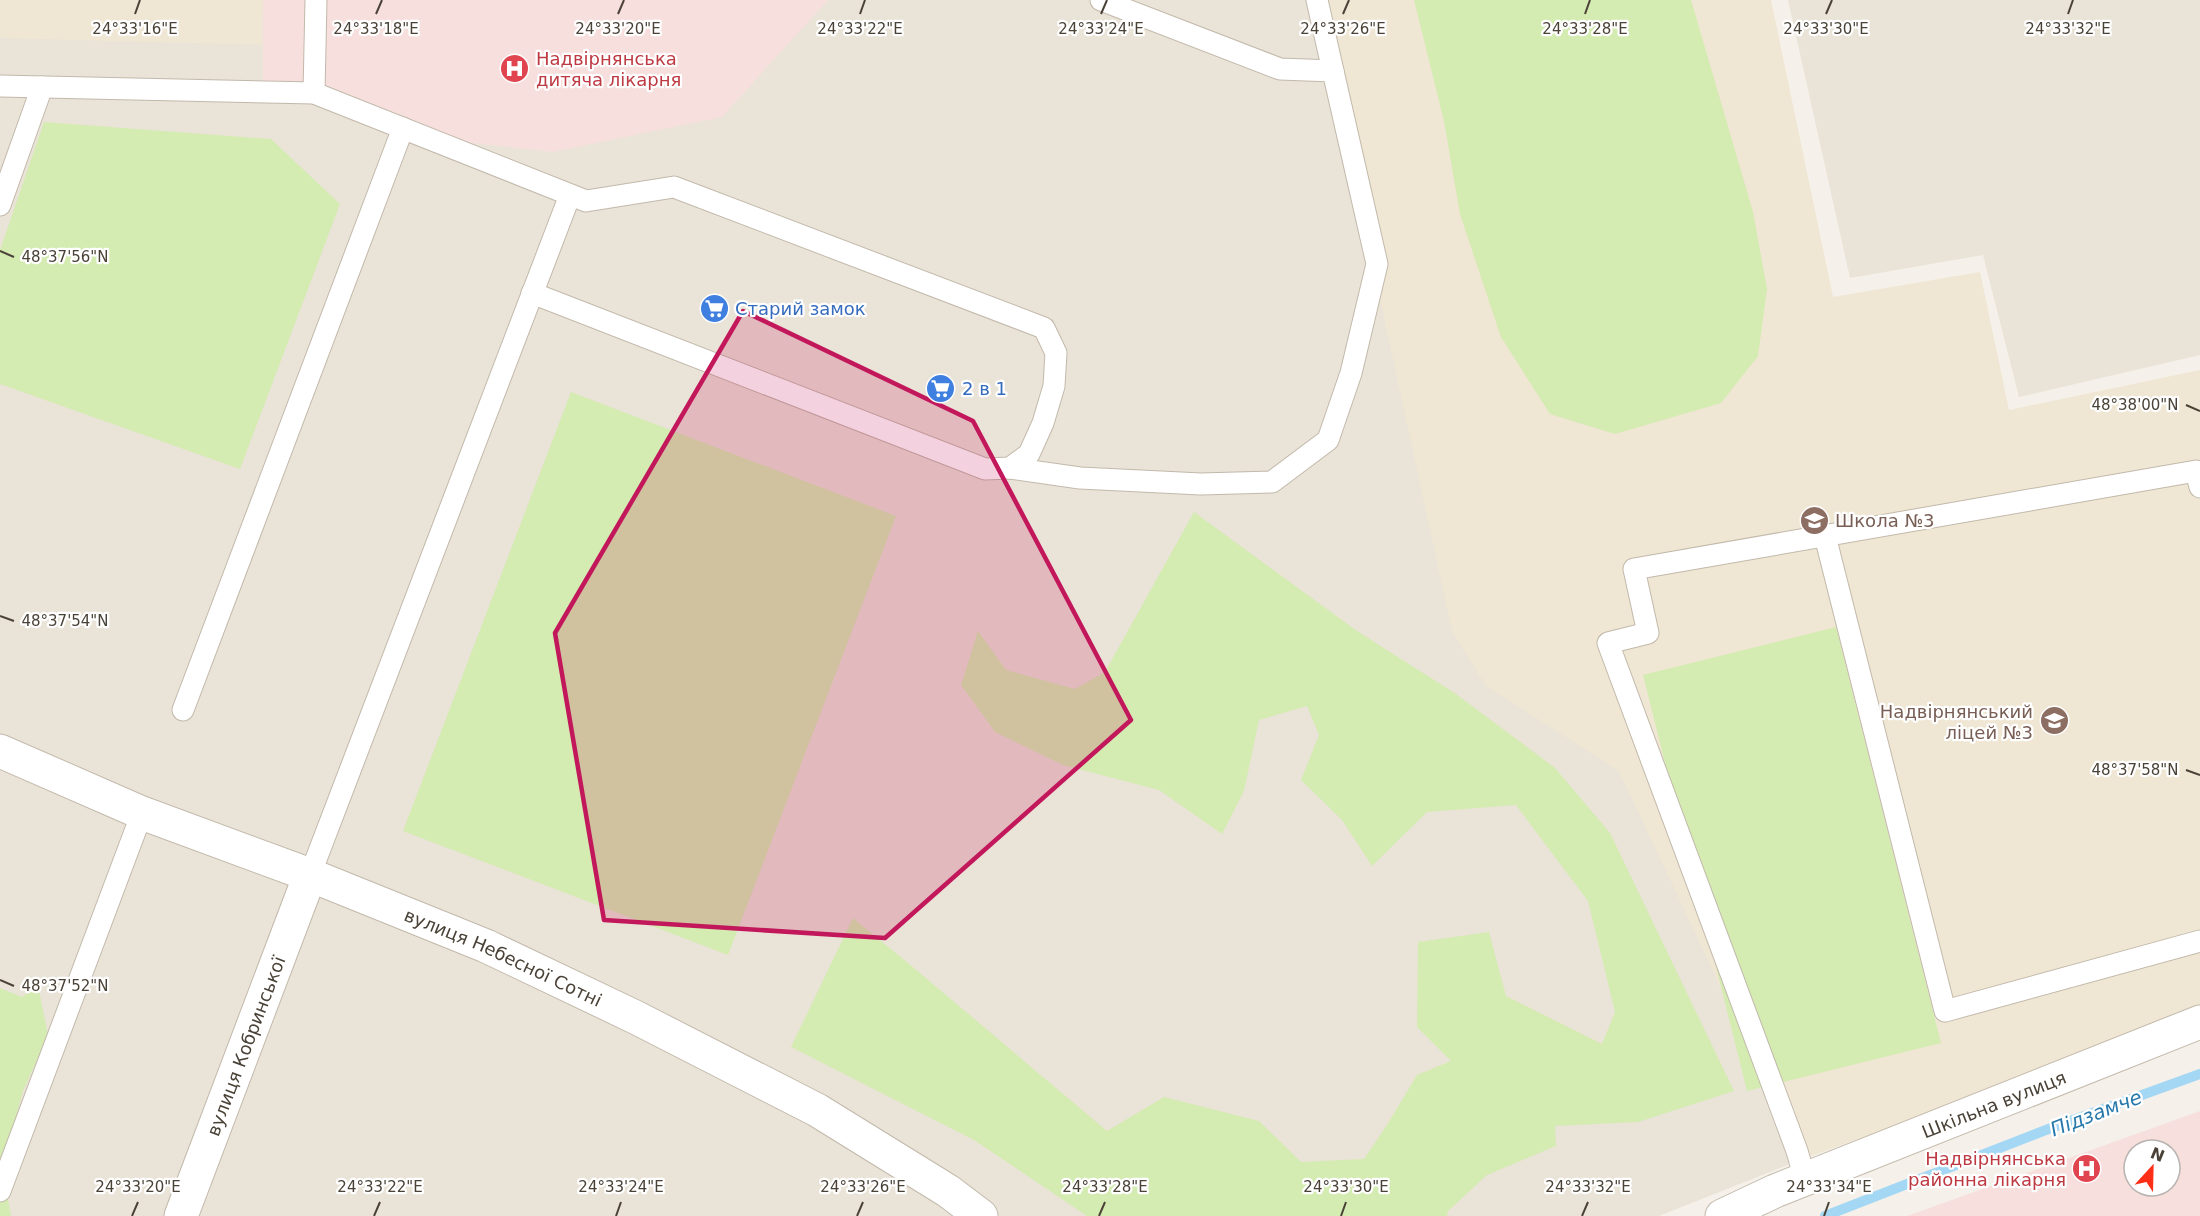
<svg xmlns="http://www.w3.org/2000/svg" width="2200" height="1216" font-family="'DejaVu Sans',sans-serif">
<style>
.residential{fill:#eae3d7}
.education{fill:#efe6d3}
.medical{fill:#f6dfdd;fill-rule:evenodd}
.green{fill:#d4ebb1}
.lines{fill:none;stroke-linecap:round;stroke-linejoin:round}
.stream{stroke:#a4d7f4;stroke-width:10}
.lane-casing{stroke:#c2b9ab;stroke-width:23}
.street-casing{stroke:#c2b9ab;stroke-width:35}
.lane{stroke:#fff;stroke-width:21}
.street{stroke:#fff;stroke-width:33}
.marked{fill:#c2185b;fill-opacity:0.2;stroke:#c2185b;stroke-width:4.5;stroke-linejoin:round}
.ticks{fill:none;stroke:#4a4237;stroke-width:2}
.labels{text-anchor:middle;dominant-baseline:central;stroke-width:4.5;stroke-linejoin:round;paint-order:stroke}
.health-label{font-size:18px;fill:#be3a42;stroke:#fff;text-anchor:start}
.shop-label{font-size:18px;fill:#366cbe;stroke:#fff;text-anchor:start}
.education-label{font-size:18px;fill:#785e54;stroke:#fff;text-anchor:start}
.street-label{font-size:18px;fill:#4a4237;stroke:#fff}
.water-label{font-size:20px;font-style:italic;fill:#2779ac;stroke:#fff}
.ticks-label{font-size:15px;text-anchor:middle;fill:#4a4237;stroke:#fff;stroke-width:4.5;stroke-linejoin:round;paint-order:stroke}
</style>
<rect width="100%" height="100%" fill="#f5f1ea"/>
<g class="residential">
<polygon points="0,0 1317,0 1447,576 2200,447 1795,1162 1659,1216 0,1216"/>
<polygon points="1788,0 2200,0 2200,355 2019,397 1983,255 1850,278"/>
</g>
<g class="education">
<polygon points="0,0 263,0 262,45 0,38"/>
<polygon points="1315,0 1771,0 1833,297 1980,272 2009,410 2200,370 2200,1014 1795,1162 1713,971 1619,771 1486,686 1452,631"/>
</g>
<g class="medical">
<polygon points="263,0 828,0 722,117 553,152 428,138 314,93 263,91"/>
<path d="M 2200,1111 L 2200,1216 L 1907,1216 ZM 2134,1150 L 2170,1150 L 2170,1186 L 2134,1186 Z"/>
</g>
<g class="green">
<polygon points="1414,0 1691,0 1753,212 1767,289 1758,356 1721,403 1615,434 1550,414 1501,337 1460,214 1444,121"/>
<polygon points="44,122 271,139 340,204 240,469 0,384 0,250"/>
<polygon points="571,392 896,516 728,955 403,831"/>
<polygon points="1194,512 1357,631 1456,694 1555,768 1610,833 1734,1091 1638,1122 1555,1126 1556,1146 1487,1175 1448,1211 1447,1216 1087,1216 974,1140 791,1047 853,918 914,968 1107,1131 1164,1097 1259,1121 1301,1162 1364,1159 1387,1125 1417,1075 1451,1061 1417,1027 1418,942 1489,932 1506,996 1602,1044 1615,1012 1588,901 1516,805 1427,812 1372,866 1342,820 1301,780 1319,735 1307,706 1259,720 1244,791 1222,834 1159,790 1063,765 995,732 961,685 978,631 1006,670 1075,689 1105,672"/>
<polygon points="1836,627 1941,1043 1747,1091 1643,675"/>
<polygon points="38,986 48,1035 23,1091 2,1167 11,1216 0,1216 0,988 22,997"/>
</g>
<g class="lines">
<polyline class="stream" points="1825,1216 2051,1128 2200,1074"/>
<defs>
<g id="lane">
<polyline points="1317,0 1333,71"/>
<polyline points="0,86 314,93 586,201 674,187 1044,328 1056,353 1054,386 1043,423 1029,454 1010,468 985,469 532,293"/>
<polyline points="314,93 316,0"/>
<polyline points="0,205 42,87"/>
<polyline points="1010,468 1080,478 1201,484 1272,482 1328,440 1351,373 1377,264 1333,71 1280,69 1101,0"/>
<polyline points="1825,536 1945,1011 2200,941"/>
<polyline points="183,710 403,128"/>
<polyline points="310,875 570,195"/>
<polyline points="1805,1179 1797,1151 1608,643 1648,633 1634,569 2196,471 2200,487"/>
<polyline points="0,1191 142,813"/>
</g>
<g id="street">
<path id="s1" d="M 0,751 L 142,813 L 310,875 L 486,946 L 635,1017 L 817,1110 L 948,1191 L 981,1216"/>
<path id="s2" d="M 181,1216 L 310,875"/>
<path id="s3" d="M 1722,1216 L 1775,1191 L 2200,1022"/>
</g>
</defs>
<use href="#lane" class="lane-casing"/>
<use href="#street" class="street-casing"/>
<use href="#lane" class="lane"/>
<use href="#street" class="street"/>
</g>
<path class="marked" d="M 743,311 L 973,421 L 1131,720 L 885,938 L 604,920 L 555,633 Z"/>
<path class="ticks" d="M 135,14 L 140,0M 376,14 L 382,0M 618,14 L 624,0M 860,14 L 865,0M 1101,14 L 1107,0M 1343,14 L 1349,0M 1585,14 L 1590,0M 1826,14 L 1832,0M 2068,14 L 2073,0M 0,251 L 14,257M 2186,405 L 2200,411M 0,616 L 14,621M 2186,770 L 2200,775M 0,980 L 14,986M 132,1216 L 138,1202M 374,1216 L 380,1202M 616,1216 L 621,1202M 857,1216 L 863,1202M 1099,1216 L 1105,1202M 1341,1216 L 1346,1202M 1582,1216 L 1588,1202M 1824,1216 L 1829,1202"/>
<defs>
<symbol id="hospital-disc" viewBox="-11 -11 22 22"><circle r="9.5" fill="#e0444e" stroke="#fff"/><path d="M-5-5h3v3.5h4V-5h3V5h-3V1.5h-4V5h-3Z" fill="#fff"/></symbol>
<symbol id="supermarket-disc" viewBox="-11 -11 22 22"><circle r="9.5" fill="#3f7fe0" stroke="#fff"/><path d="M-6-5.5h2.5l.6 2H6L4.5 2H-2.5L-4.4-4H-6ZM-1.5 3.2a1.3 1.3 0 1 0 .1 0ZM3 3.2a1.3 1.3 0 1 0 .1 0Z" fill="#fff"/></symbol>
<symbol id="school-disc" viewBox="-11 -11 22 22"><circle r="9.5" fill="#8d6e63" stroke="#fff"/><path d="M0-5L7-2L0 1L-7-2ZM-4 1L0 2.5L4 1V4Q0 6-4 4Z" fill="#fff"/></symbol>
</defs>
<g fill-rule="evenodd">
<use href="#hospital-disc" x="498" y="52" width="33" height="33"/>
<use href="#supermarket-disc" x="698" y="292" width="33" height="33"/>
<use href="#supermarket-disc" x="924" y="372" width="33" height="33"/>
<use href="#school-disc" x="1798" y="504" width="33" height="33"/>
<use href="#school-disc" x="2038" y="704" width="33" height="33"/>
<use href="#hospital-disc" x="2070" y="1152" width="33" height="33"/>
</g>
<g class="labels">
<g class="health-label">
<text x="536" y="58">Надвірнянська<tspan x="536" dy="21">дитяча лікарня</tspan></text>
<text x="2066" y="1158" text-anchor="end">Надвірнянська<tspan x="2066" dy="21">районна лікарня</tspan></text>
</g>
<g class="shop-label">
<text x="735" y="308">Старий замок</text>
<text x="962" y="388">2 в 1</text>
</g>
<g class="education-label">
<text x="1835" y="520">Школа №3</text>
<text x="2033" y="711" text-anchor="end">Надвірнянський<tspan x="2033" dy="21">ліцей №3</tspan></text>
</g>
<g class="street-label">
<text stroke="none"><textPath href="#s1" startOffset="544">вулиця Небесної Сотні</textPath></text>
<text stroke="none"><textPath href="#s2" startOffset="182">вулиця Кобринської</textPath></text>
<text stroke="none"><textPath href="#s3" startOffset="294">Шкільна вулиця</textPath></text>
</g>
<g class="water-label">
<text transform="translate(2096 1113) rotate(-21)">Підзамче</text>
</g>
</g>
<g class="ticks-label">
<text x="135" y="34">24°33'16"E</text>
<text x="376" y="34">24°33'18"E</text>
<text x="618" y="34">24°33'20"E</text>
<text x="860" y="34">24°33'22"E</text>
<text x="1101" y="34">24°33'24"E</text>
<text x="1343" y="34">24°33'26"E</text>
<text x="1585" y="34">24°33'28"E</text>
<text x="1826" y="34">24°33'30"E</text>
<text x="2068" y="34">24°33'32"E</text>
<text x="65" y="262">48°37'56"N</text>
<text x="2135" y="410">48°38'00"N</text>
<text x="65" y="626">48°37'54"N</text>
<text x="2135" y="775">48°37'58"N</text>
<text x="65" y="991">48°37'52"N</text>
<text x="138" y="1192">24°33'20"E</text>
<text x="380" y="1192">24°33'22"E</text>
<text x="621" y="1192">24°33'24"E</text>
<text x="863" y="1192">24°33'26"E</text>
<text x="1105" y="1192">24°33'28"E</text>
<text x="1346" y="1192">24°33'30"E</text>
<text x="1588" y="1192">24°33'32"E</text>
<text x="1829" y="1192">24°33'34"E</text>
</g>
<g transform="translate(2152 1168) rotate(22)"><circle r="28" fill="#ffffff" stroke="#b7b3af" stroke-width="1.5"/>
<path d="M0-4.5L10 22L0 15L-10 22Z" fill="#ff2f17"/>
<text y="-9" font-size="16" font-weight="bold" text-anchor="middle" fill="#4a4237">N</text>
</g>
</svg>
